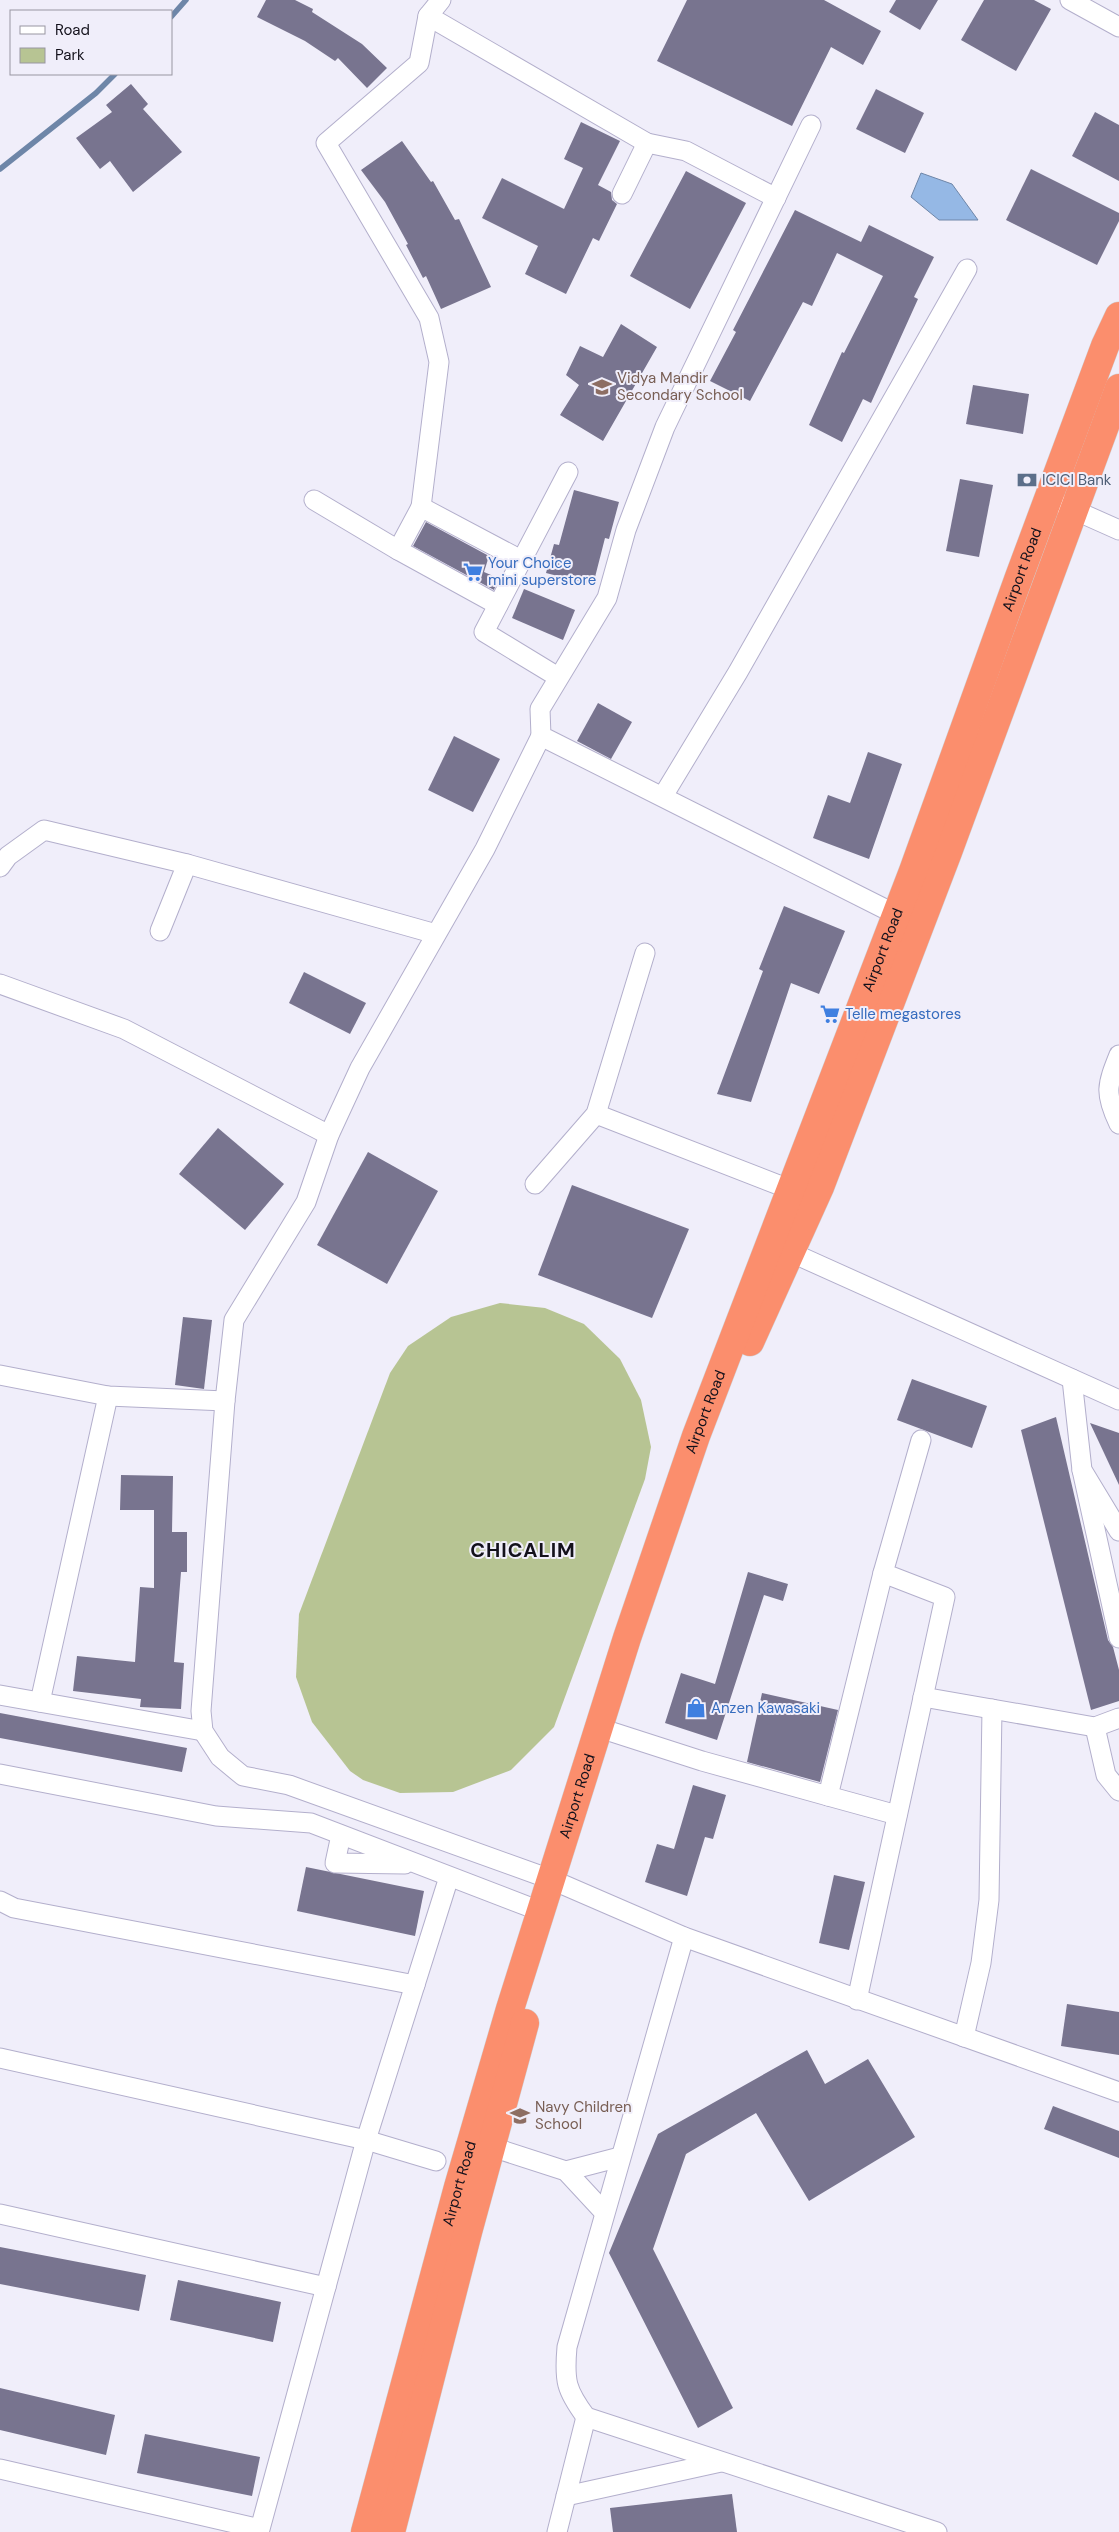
<svg xmlns="http://www.w3.org/2000/svg" width="1119" height="2532" font-family="'DM Sans',sans-serif">
<style>
.green{fill:#b7c493}
.water{fill:#95b8e5;stroke:#6e86a8}
.lines{fill:none;stroke-linecap:round;stroke-linejoin:round}
.stream{stroke:#6e86a8;stroke-width:5.5}
.building{fill:#78748f}
.street-casing{stroke:#b3afcc;stroke-width:21}
.highway-casing{stroke:#d0cfd1;stroke-width:29}
.street{stroke:#fff;stroke-width:19}
.highway{stroke:#fb8e6d;stroke-width:28}
.labels{text-anchor:middle;dominant-baseline:central;stroke-width:4;stroke-linejoin:round;paint-order:stroke}
.education-label{font-size:15px;fill:#785e54;stroke:#f0eefa;text-anchor:start}
.service-label{font-size:15px;fill:#4e5e75;stroke:#f0eefa;text-anchor:start}
.shop-label{font-size:15px;fill:#366cbe;stroke:#f0eefa;text-anchor:start}
.street-label{font-size:15px;fill:#13111b;stroke:#f0eefa}
.district-label{font-size:20px;font-weight:bold;letter-spacing:1px;fill:#13111b;stroke:#f0eefa}
</style>
<rect width="100%" height="100%" fill="#f0eefa"/>
<polygon class="green" points="500,1303 545,1308 584,1324 620,1359 641,1400 651,1447 645,1479 554,1727 511,1770 453,1792 400,1793 363,1780 350,1771 312,1722 296,1677 299,1614 390,1373 408,1346 451,1317"/>
<polygon class="water" points="921,173 952,184 978,220 939,220 911,197"/>
<g class="lines">
<g class="stream">
<polyline points="171,17 186,0"/>
<polyline points="0,169 96,93 115,74"/>
</g>
</g>
<g class="building">
<polygon points="266,0 295,0 313,9 312,12 362,44 387,68 367,88 338,58 335,61 305,41 257,17"/>
<polygon points="687,0 824,0 881,31 863,65 831,47 792,126 657,61"/>
<polygon points="896,0 938,0 920,30 889,12"/>
<polygon points="984,0 1034,0 1051,9 1016,71 961,40"/>
<polygon points="131,84 148,104 143,109 182,152 133,192 110,161 100,169 76,138 112,112 106,105"/>
<polygon points="876,89 924,113 905,153 856,129"/>
<polygon points="1095,112 1119,125 1119,181 1072,156"/>
<polygon points="581,122 620,141 598,185 611,192 612,200 617,204 599,241 593,238 566,294 525,274 538,246 482,218 502,178 564,209 583,168 564,159"/>
<polygon points="402,141 431,182 433,181 455,220 459,219 491,287 441,309 426,276 423,278 406,245 408,244 385,202 361,170"/>
<polygon points="1031,169 1119,213 1119,221 1097,265 1006,220"/>
<polygon points="686,171 746,203 690,309 630,276"/>
<polygon points="795,210 861,242 869,225 934,257 914,297 918,299 871,403 863,399 842,442 809,425 842,352 844,353 883,276 837,253 812,306 803,302 750,401 710,381 736,332 733,330"/>
<polygon points="621,324 657,347 603,441 560,415 579,385 566,375 580,346 603,357"/>
<polygon points="973,385 1029,394 1023,434 966,424"/>
<polygon points="960,479 993,485 979,557 946,551"/>
<polygon points="574,490 619,502 609,539 605,538 593,585 546,573 554,544 559,545"/>
<polygon points="426,522 489,556 484,572 498,578 494,590 413,546"/>
<polygon points="524,589 575,610 563,640 512,618"/>
<polygon points="598,703 632,722 611,759 577,741"/>
<polygon points="454,736 500,759 473,812 428,790"/>
<polygon points="868,752 902,764 869,859 813,838 828,795 850,803"/>
<polygon points="784,906 845,931 819,994 791,983 751,1102 717,1094 763,971 759,969"/>
<polygon points="304,972 366,1003 350,1034 289,1003"/>
<polygon points="218,1128 284,1184 245,1230 179,1174"/>
<polygon points="368,1152 438,1191 387,1284 317,1245"/>
<polygon points="572,1185 689,1229 652,1318 538,1275"/>
<polygon points="183,1317 212,1320 204,1389 175,1385"/>
<polygon points="912,1379 987,1406 972,1448 897,1420"/>
<polygon points="1056,1417 1108,1640 1113,1647 1119,1670 1119,1701 1091,1710 1021,1430"/>
<polygon points="1090,1423 1119,1433 1119,1485"/>
<polygon points="121,1475 173,1476 172,1532 187,1532 187,1572 181,1572 174,1662 184,1663 181,1709 140,1707 141,1699 73,1691 77,1656 135,1662 140,1587 154,1588 154,1510 120,1510"/>
<polygon points="748,1572 788,1584 783,1601 764,1595 717,1740 665,1723 681,1673 715,1684"/>
<polygon points="762,1693 838,1710 820,1782 747,1762"/>
<polygon points="0,1713 187,1748 182,1772 0,1738"/>
<polygon points="693,1785 726,1795 713,1839 705,1837 687,1896 645,1882 657,1844 674,1849"/>
<polygon points="306,1867 424,1891 415,1936 297,1911"/>
<polygon points="834,1875 865,1882 849,1950 819,1943"/>
<polygon points="1067,2004 1119,2012 1119,2055 1061,2046"/>
<polygon points="807,2050 825,2084 868,2059 915,2137 809,2201 756,2113 686,2154 653,2249 733,2408 698,2428 609,2253 658,2134"/>
<polygon points="1053,2106 1119,2131 1119,2158 1044,2129"/>
<polygon points="0,2247 146,2275 139,2311 0,2284"/>
<polygon points="178,2280 281,2302 273,2342 170,2320"/>
<polygon points="0,2388 115,2415 106,2455 0,2430"/>
<polygon points="145,2434 260,2457 252,2496 137,2473"/>
<polygon points="732,2494 737,2532 613,2532 610,2508"/>
</g>
<g class="lines">
<defs>
<g id="street">
<polyline points="1070,0 1119,27"/>
<polyline points="428,16 647,143 686,151 776,198"/>
<polyline points="811,125 665,427 626,530 607,598 540,709 541,736 897,915"/>
<polyline points="622,194 647,143"/>
<polyline points="314,500 398,550"/>
<polyline points="1063,505 1119,530"/>
<polyline points="421,507 439,362 429,318 326,143 419,63 428,16 441,0"/>
<polyline points="498,605 398,550 421,507 521,560"/>
<polyline points="558,677 484,632 568,472"/>
<polyline points="541,736 485,849 360,1068 329,1135 306,1202 234,1320 225,1401 201,1711 203,1731 220,1757 243,1776 289,1785 550,1879 684,1937 1119,2092"/>
<polyline points="663,796 738,672 967,269"/>
<polyline points="0,867 8,856 44,830 187,864 436,934"/>
<polyline points="160,931 187,864"/>
<polyline points="0,984 124,1029 329,1135"/>
<path d="M 1119,1055 C 1107,1085 1104,1093 1119,1124"/>
<polyline points="596,1114 802,1194"/>
<polyline points="535,1184 596,1114 645,953"/>
<polyline points="790,1252 1119,1400"/>
<polyline points="0,1375 108,1396 225,1401"/>
<polyline points="1072,1379 1082,1470 1119,1531"/>
<polyline points="1082,1470 1119,1638"/>
<polyline points="883,1573 828,1796 897,1815"/>
<polyline points="0,1695 203,1731"/>
<polyline points="923,1697 1095,1727 1119,1718"/>
<polyline points="40,1702 108,1396"/>
<polyline points="1095,1727 1106,1775 1119,1791"/>
<polyline points="612,1732 702,1761 828,1796"/>
<polyline points="0,1774 216,1816 311,1823 540,1911"/>
<polyline points="341,1835 335,1863 405,1864"/>
<polyline points="0,1901 14,1908 415,1985"/>
<path d="M 684,1937 L 567,2347 C 564,2381 566,2390 586,2417 L 937,2532"/>
<polyline points="857,2000 945,1597 883,1573 921,1440"/>
<polyline points="964,2037 981,1963 989,1900 992,1709"/>
<polyline points="0,2058 366,2140 436,2161"/>
<polyline points="492,2147 566,2171 604,2212"/>
<polyline points="566,2171 620,2157"/>
<polyline points="0,2214 326,2287"/>
<polyline points="0,2469 260,2529 366,2140 449,1877"/>
<polyline points="566,2496 721,2462"/>
<polyline points="557,2532 586,2417"/>
</g>
<g id="highway">
<polyline points="750,1342 820,1187 948,852 1119,388"/>
<path id="s1" d="M 365,2532 L 458,2187 L 510,2009 L 627,1638 L 696,1436 L 913,871 L 1019,577 L 1105,346 L 1119,316"/>
<polyline points="391,2532 468,2232 525,2023"/>
</g>
</defs>
<use href="#street" class="street-casing"/>
<use href="#highway" class="highway-casing"/>
<use href="#street" class="street"/>
<use href="#highway" class="highway"/>
</g>
<defs>
<symbol id="school-bare" viewBox="-9 -9 18 18"><path d="M0-5L7-2L0 1L-7-2ZM-4 1L0 2.5L4 1V4Q0 6-4 4Z" fill="#8d6e63" stroke="#f0eefa" stroke-width="2.5" paint-order="stroke"/></symbol>
<symbol id="bank-bare" viewBox="-9 -9 18 18"><path d="M-6-4H6V4H-6ZM0-2.3a2.3 2.3 0 1 0 0 4.6a2.3 2.3 0 1 0 0-4.6Z" fill="#5c6f8a" stroke="#f0eefa" stroke-width="2.5" paint-order="stroke"/></symbol>
<symbol id="supermarket-bare" viewBox="-9 -9 18 18"><path d="M-6-5.5h2.5l.6 2H6L4.5 2H-2.5L-4.4-4H-6ZM-1.5 3.2a1.3 1.3 0 1 0 .1 0ZM3 3.2a1.3 1.3 0 1 0 .1 0Z" fill="#3f7fe0" stroke="#f0eefa" stroke-width="2.5" paint-order="stroke"/></symbol>
<symbol id="shop-bare" viewBox="-9 -9 18 18"><path d="M-5-2.5h2.3a2.7 3.5 0 0 1 5.4 0H5L5.5 6h-11ZM-1.5-2.5h3a1.5 2.3 0 0 0-3 0Z" fill="#3f7fe0" stroke="#f0eefa" stroke-width="2.5" paint-order="stroke"/></symbol>
</defs>
<g fill-rule="evenodd">
<use href="#school-bare" x="588" y="373" width="28" height="28"/>
<use href="#bank-bare" x="1013" y="466" width="28" height="28"/>
<use href="#supermarket-bare" x="459" y="558" width="28" height="28"/>
<use href="#supermarket-bare" x="816" y="1000" width="28" height="28"/>
<use href="#shop-bare" x="682" y="1694" width="28" height="28"/>
<use href="#school-bare" x="506" y="2102" width="28" height="28"/>
</g>
<g class="labels">
<g class="education-label">
<text x="617" y="378">Vidya Mandir<tspan x="617" dy="17">Secondary School</tspan></text>
<text x="535" y="2107">Navy Children<tspan x="535" dy="17">School</tspan></text>
</g>
<g class="service-label">
<text x="1042" y="480">ICICI Bank</text>
</g>
<g class="shop-label">
<text x="488" y="563">Your Choice<tspan x="488" dy="17">mini superstore</tspan></text>
<text x="845" y="1014">Telle megastores</text>
<text x="711" y="1708">Anzen Kawasaki</text>
</g>
<g class="street-label">
<text stroke="none"><textPath href="#s1" startOffset="2071">Airport Road</textPath></text>
<text stroke="none"><textPath href="#s1" startOffset="1666">Airport Road</textPath></text>
<text stroke="none"><textPath href="#s1" startOffset="1171">Airport Road</textPath></text>
<text stroke="none"><textPath href="#s1" startOffset="766">Airport Road</textPath></text>
<text stroke="none"><textPath href="#s1" startOffset="361">Airport Road</textPath></text>
</g>
<g class="district-label">
<text x="523" y="1550">CHICALIM</text>
</g>
</g>
<rect x="10" y="10" width="162" height="65" fill="#f0eefa" stroke="#9896a1"/>
<rect x="20" y="26" width="25" height="8" fill="#ffffff" stroke="#9896a1"/>
<text x="55" y="35" font-size="15" fill="#13111b">Road</text>
<rect x="20" y="48" width="25" height="15" fill="#b7c493" stroke="#9896a1"/>
<text x="55" y="60" font-size="15" fill="#13111b">Park</text>
</svg>
